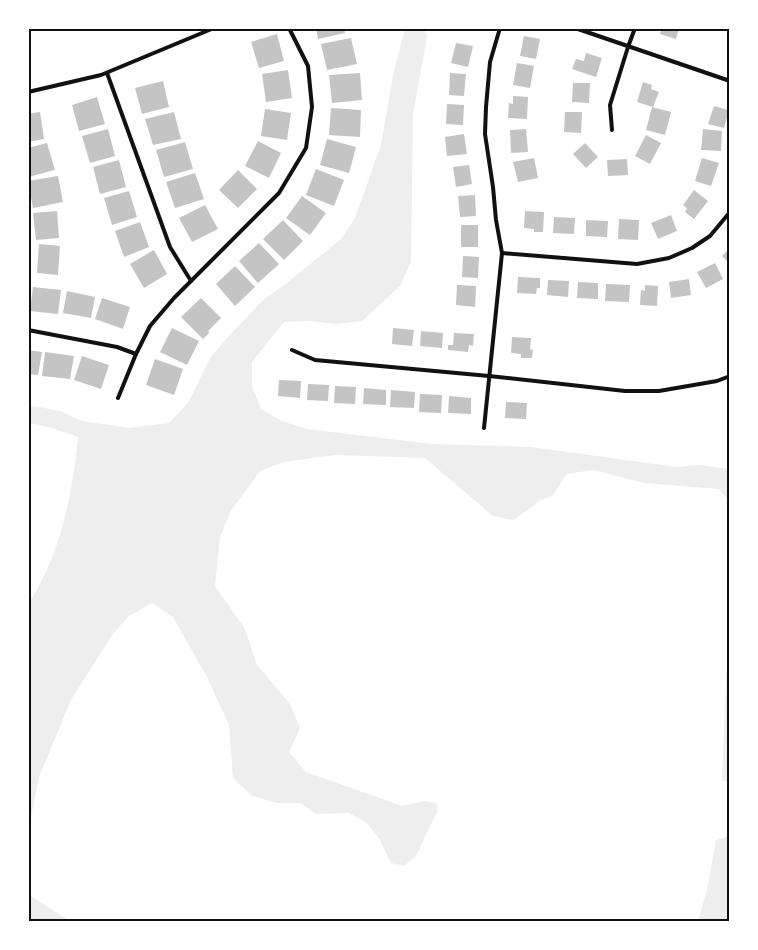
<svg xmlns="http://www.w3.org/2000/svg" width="758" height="950" font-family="'Alegreya Sans',sans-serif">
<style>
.green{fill:#eee}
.building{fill:#c4c4c4}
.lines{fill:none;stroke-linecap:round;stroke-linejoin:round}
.minor{stroke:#111;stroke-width:4}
.neatline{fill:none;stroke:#111;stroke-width:2}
</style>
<rect width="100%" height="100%" fill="#fff"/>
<g class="green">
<path d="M 405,29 L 424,29 L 427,36 L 413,115 L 411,262 L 400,286 L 362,321 L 336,324 L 310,321 L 284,322 L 252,362 L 252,386 L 261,409 L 282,421 L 307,429 L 432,444 L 531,447 L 677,467 L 700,465 L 729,469 L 729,501 L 719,489 L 644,483 L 593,470 L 567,474 L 552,496 L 541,500 L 514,520 L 493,516 L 425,458 L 335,455 L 284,462 L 260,471 L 231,511 L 220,537 L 215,586 L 244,627 L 257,665 L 290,704 L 300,728 L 289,752 L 306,772 L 402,806 L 425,801 L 436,803 L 438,810 L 416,856 L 404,866 L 391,863 L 380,840 L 368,824 L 349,813 L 316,814 L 301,803 L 276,803 L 252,796 L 233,778 L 229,725 L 207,677 L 173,617 L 152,603 L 129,616 L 112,635 L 71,700 L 39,777 L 29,827 L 29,603 C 60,555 73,494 78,437 L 52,428 L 29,423 L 29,405 L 60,411 L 82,421 L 130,428 L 169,423 L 188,403 L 210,358 L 227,338 L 263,300 L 283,286 L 341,239 L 355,218 L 381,145 L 394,70 Z"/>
<polygon points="728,665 729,665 729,783 722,780 726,677"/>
<polygon points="729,836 729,921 698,921 707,890 716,840"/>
<polygon points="29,895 67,919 70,921 29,921"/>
</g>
<g class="building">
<polygon points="316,28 344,28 345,33 318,39"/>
<polygon points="662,28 679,28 676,39 660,34"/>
<polygon points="277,34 284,61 259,68 251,42"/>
<polygon points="524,36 540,39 536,59 520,56"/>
<polygon points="351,38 357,64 327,70 321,44"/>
<polygon points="456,43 473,46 468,67 451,63"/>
<polygon points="586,53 602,58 596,77 572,69 576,59 584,61"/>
<polygon points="517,63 534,66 530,88 513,85"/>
<polygon points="288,70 292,98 266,102 262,74"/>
<polygon points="360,73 362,100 332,103 329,75"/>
<polygon points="450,73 466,74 464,96 449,95"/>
<polygon points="163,81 169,107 142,114 135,88"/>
<polygon points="643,82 652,85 651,89 659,92 653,107 637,102"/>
<polygon points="573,83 590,83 589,103 572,102"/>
<polygon points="513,96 528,97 527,119 508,118 509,103 513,104"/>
<polygon points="97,97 105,124 79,131 72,105"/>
<polygon points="447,104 464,105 463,125 446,124"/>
<polygon points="714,106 729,110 724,128 708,124"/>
<polygon points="652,107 671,112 665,135 646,130"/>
<polygon points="331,108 361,110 360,137 329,135"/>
<polygon points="265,109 291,113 287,140 261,136"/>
<polygon points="40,112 44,139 28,142 28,114"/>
<polygon points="174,112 181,139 153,145 145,119"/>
<polygon points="565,112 582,112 581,133 564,132"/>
<polygon points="108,129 115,156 90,163 82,136"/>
<polygon points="526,129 528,152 511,153 510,130"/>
<polygon points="703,129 722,131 721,151 701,150"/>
<polygon points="464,134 467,154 447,156 445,137"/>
<polygon points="646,135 661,143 650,164 635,156"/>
<polygon points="327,139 356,147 349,173 320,165"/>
<polygon points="258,141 281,153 269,178 245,166"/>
<polygon points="185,142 193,169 164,177 156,150"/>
<polygon points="47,143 55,170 28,177 28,148"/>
<polygon points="585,143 598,157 586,168 573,154"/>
<polygon points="534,158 538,178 518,182 513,162"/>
<polygon points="702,158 719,163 711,186 695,181"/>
<polygon points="627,159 628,175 608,176 607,160"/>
<polygon points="119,160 126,187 100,194 93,167"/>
<polygon points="469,165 472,184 456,187 453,167"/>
<polygon points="316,169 344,180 334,206 306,195"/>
<polygon points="238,170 257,189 238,208 219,190"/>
<polygon points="195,173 204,199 175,208 166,182"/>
<polygon points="58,176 63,202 33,208 28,181"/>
<polygon points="694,190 708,201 694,219 685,212 687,208 683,205"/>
<polygon points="129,191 137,217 112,225 104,198"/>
<polygon points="475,195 476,216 460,217 458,196"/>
<polygon points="302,196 326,213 310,235 286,218"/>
<polygon points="205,205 218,229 192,242 179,218"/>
<polygon points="57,211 59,238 36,240 33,213"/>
<polygon points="525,211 544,212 543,232 534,232 534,229 524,228"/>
<polygon points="671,215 677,231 658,239 651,223"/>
<polygon points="554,217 575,218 574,234 553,233"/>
<polygon points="619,219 639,220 638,240 618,239"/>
<polygon points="283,220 303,241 284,260 263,239"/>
<polygon points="586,220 608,221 607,237 586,236"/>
<polygon points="140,222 149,247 124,257 115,231"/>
<rect x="461" y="225" width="17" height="22"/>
<polygon points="259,243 279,264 258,283 239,261"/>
<polygon points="39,244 60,246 58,275 37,273"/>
<polygon points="730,248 730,264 722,256"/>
<polygon points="154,250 167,274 144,288 130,264"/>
<polygon points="463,256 479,257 478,278 462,277"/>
<polygon points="715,263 723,279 706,288 697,272"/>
<polygon points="235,266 255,287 235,306 216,284"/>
<polygon points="518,277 540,278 540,288 537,288 536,294 517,293"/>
<polygon points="689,279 691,295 671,298 669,282"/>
<polygon points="548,280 569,281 568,297 547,295"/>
<polygon points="578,282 598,283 598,299 577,298"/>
<polygon points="606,284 630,285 629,302 605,301"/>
<polygon points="457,285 476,286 475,307 456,305"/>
<polygon points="645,285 658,286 657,306 640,305 641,290 645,291"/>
<polygon points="33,287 61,290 58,314 30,311"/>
<polygon points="67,291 95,297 91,318 63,313"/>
<polygon points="102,298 130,307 123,329 95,319"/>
<polygon points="201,298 221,318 208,331 209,333 203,339 181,317"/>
<polygon points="172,328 199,341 187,365 160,352"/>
<polygon points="393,328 414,330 412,346 392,344"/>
<polygon points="421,331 443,333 442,348 420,346"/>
<polygon points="454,333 474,334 473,346 469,345 468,352 448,350 448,345 453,345"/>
<polygon points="512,337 531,338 530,349 533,350 532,358 521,358 521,354 511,353"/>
<polygon points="28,350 42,352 38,375 28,374"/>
<polygon points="45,352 74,356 70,379 42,376"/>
<polygon points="82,356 109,365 101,389 74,380"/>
<polygon points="155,359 183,369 174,395 146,385"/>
<polygon points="279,380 301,381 300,398 278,396"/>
<polygon points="308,384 329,385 328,401 307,400"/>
<polygon points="335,386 356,387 355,404 334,403"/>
<polygon points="364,388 386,390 386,405 363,404"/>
<polygon points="391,390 415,392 414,408 390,407"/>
<polygon points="420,394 442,395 441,413 419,412"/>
<polygon points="449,396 471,398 471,414 448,413"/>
<polygon points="506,402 527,403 526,419 505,418"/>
</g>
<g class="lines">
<g class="minor">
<polyline points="575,28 730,81"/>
<polyline points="107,73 170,247 191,281"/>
<polyline points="28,92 101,75 214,28"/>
<polyline points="612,130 610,105 628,47 635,28"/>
<polyline points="502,253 637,264 669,258 692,248 710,236 730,212"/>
<polyline points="28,330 117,347 136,354"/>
<polyline points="292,350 315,360 489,376 625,391 659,391 717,381 730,376"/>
<polyline points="118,398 136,354 150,326 174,298 279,193 306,148 312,107 308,66 289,28"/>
<polyline points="484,428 502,253 496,220 493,187 485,134 486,107 490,62 500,28"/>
</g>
</g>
<rect width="758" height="950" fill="none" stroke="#ffffff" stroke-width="60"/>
<rect x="30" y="30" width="698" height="890" class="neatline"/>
</svg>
